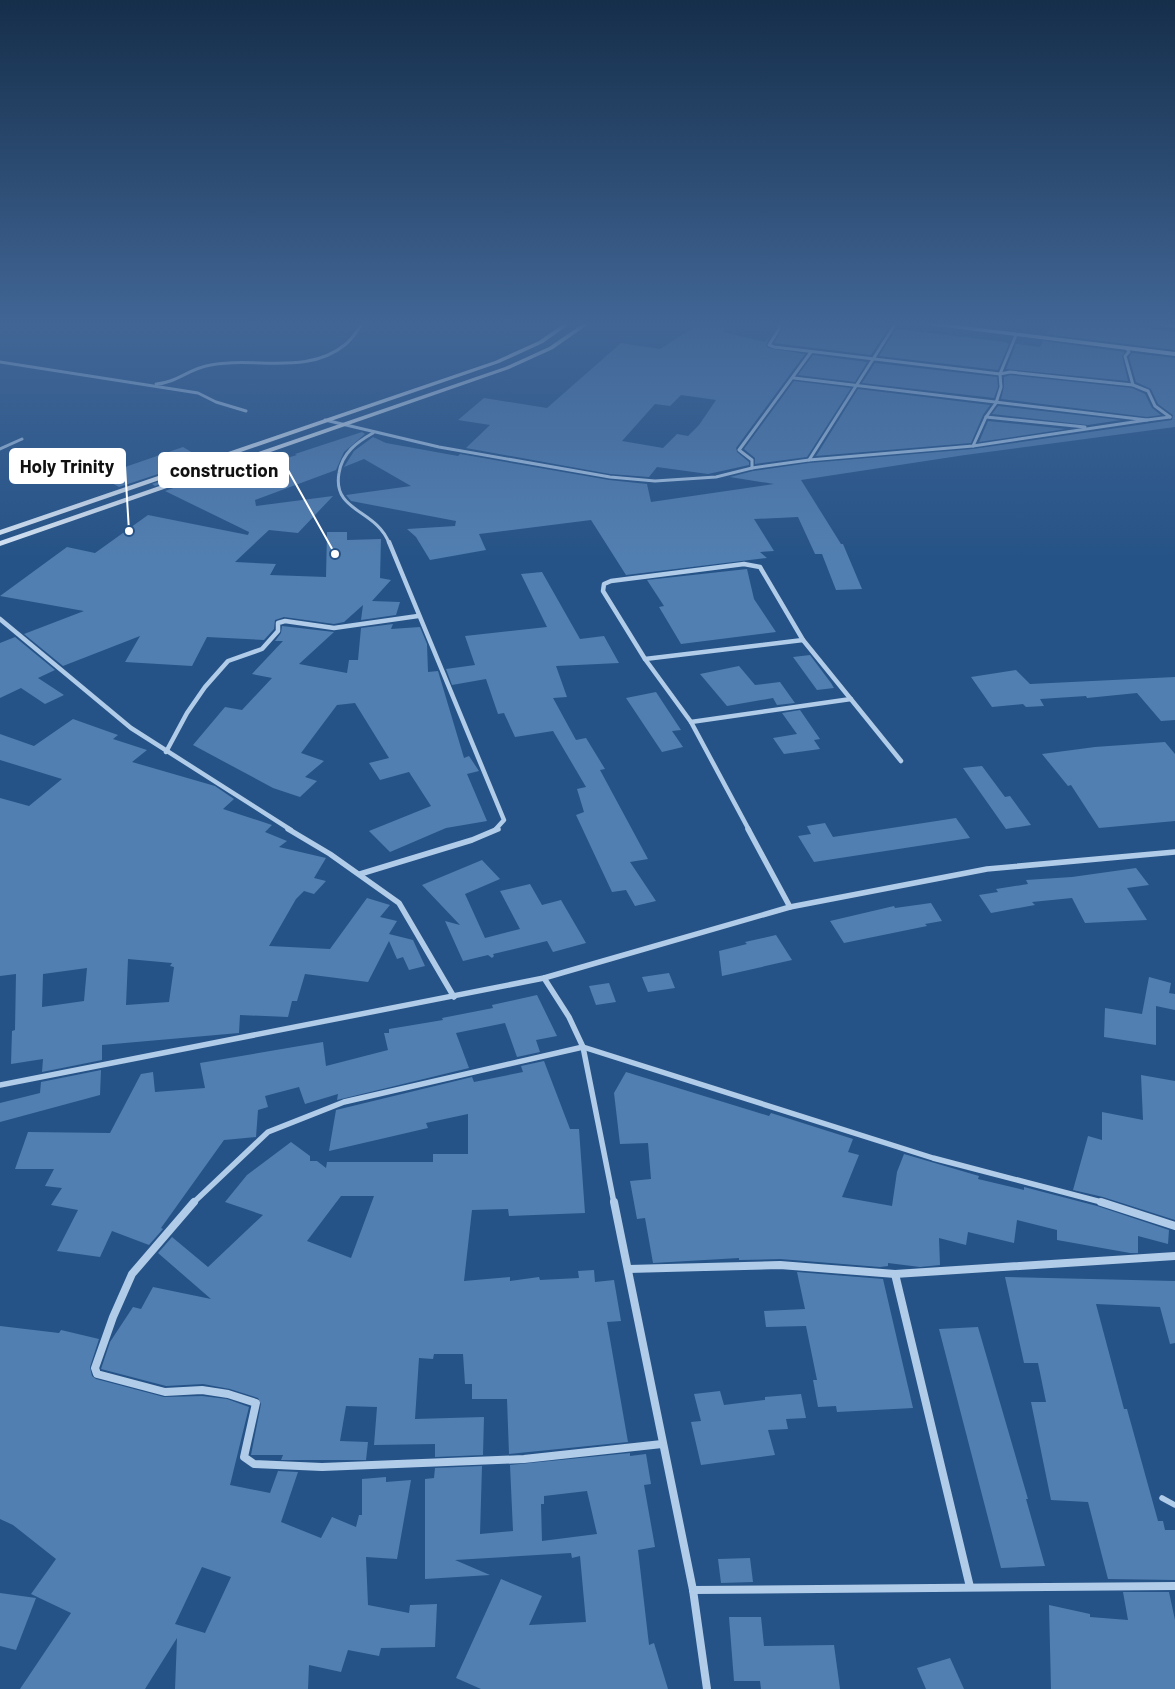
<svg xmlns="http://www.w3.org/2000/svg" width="1175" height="1689" font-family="Barlow,sans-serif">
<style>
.building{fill:#527fb1;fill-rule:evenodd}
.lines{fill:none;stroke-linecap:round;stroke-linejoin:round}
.lane{stroke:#b1cce9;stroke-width:5.5}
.street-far3{stroke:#b1cce9;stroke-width:3}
.street-far2{stroke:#b1cce9;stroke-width:4.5}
.street-far1{stroke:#b1cce9;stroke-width:5.5}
.street{stroke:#b1cce9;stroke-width:8}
.secondary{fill:#dbe8f7;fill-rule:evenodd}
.leader{fill:none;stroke:#fff;stroke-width:2}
.callout-dot{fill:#fff;stroke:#265387;stroke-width:2}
.callout{fill:#fff;stroke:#fff;stroke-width:2}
.callout-label{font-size:19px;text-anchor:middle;font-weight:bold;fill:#111}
</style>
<rect width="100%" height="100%" fill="#265387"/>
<g class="building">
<path d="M 701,323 L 729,328 L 723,332 L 765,342 L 770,336 L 766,345 L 768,348 L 805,354 L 736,448 L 737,452 L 749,462 L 749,465 L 708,474 L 657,467 L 649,477 L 610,474 L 466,448 L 490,425 L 458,420 L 484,398 L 547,408 L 621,343 L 660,349 ZM 681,395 L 716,400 L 699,425 L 688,436 L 677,434 L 663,448 L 622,441 L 655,404 L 670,406 Z"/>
<polygon points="785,323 844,323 888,329 871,355 774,343"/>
<polygon points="1052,323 1110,323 1175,332 1175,350 1046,334"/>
<polygon points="896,329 1005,342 1009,344 998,370 879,356"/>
<polygon points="1043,341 1125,352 1122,356 1128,381 1006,369 1016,344 1040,347"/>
<polygon points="1132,353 1175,358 1175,427 965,455 801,480 841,544 843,544 862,589 836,590 822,554 815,554 798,517 754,519 774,551 760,552 767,558 626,575 591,520 479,534 486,550 430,560 416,537 407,529 455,526 456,521 351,501 346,495 411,486 364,459 344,467 354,451 373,437 386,443 458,456 460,454 609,480 647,484 651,502 774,484 730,477 753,471 809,463 973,449 1172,420 1173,415 1158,404 1151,389 1136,382 1129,357"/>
<polygon points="813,355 867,362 855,382 798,375"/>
<polygon points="875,363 997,377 998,387 994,398 862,383"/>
<polygon points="1010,375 1132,388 1145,394 1152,408 1161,415 1147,417 1001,399 1004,387 1004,377"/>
<polygon points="794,381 851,388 807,457 755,464 755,458 744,449"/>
<polygon points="858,389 990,405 983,415 971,443 816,456"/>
<polygon points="998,406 1121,420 1088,425 992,414"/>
<polygon points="988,421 1066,429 979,442"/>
<polygon points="362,432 365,434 344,452 336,470 255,500 256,506 333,496 298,533 269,530 235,562 276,564 270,575 326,577 327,532 347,532 347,540 381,539 380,578 391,580 372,601 400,602 396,615 361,620 363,605 344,622 334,624 284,617 275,620 274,629 264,640 207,637 192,666 125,662 140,636 63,666 24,634 84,611 0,596 67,547 95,553 148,515 248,535 249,532 165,491 222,471 229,475 297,455 295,454"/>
<polygon points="183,447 203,459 119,487 99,476"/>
<polygon points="211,464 214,465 155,486 152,484"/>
<polygon points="747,569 754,599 776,632 681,644 659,607 664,606 647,580"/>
<polygon points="542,572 580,639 604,636 619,663 556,666 567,697 553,698 576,740 586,738 605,769 600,770 648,859 630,862 656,901 635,906 626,890 612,892 576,815 584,812 577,789 586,787 553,731 515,737 504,713 498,714 486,679 452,685 446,669 475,665 465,636 547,627 521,574"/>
<polygon points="393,624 391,629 420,627 427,644 428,672 438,671 464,758 469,756 479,771 467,774 487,821 446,828 390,852 369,831 431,806 409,772 380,780 369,763 389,758 355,703 337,705 301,753 324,761 305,777 317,781 300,797 273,788 193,745 225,707 242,710 272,678 252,674 283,641 275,641 281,633 282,626 334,632 299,664 347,673 349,660 358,660 361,628"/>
<polygon points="15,637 55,670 38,678 64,695 45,704 21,688 0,698 0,643"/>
<polygon points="810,655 831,683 834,688 817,690 793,657"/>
<polygon points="739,666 755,685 780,682 795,703 777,705 773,698 727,706 700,674"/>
<polygon points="1016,670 1030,684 1175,677 1175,720 1161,721 1137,693 1087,698 1086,696 1040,699 1044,706 1026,707 1023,704 992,707 971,677"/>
<polygon points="656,692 681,730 672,731 683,747 662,752 626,698"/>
<polygon points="800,710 820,739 814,740 820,749 784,754 773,738 797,734 782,713"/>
<path d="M 73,719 L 118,735 L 113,739 L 147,750 L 132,762 L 215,786 L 234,799 L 223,809 L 272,825 L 265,832 L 287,841 L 279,847 L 326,858 L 314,878 L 326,881 L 314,894 L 304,891 L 296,899 L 269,946 L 330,949 L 367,898 L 390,905 L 380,917 L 397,921 L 389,934 L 413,940 L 425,966 L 409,970 L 403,957 L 397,959 L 389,941 L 368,982 L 305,974 L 297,1001 L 292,1001 L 288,1017 L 240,1015 L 239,1033 L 102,1045 L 102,1060 L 42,1072 L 43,1059 L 11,1064 L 12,1031 L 15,1030 L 16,974 L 0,976 L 0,798 L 29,806 L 62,779 L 0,760 L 0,734 L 34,746 ZM 128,959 L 172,963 L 170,966 L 174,967 L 169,1002 L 126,1005 ZM 87,968 L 84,1001 L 42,1007 L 43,974 Z"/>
<polygon points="1165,742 1175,754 1175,821 1099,828 1071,785 1068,786 1042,754 1095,747"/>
<polygon points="982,766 1005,797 1010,796 1031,825 1006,829 963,768"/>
<polygon points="956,818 970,838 814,862 798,836 811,834 807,826 825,823 833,837"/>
<polygon points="482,860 500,879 465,894 485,938 520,929 500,891 530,884 542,905 561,900 586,943 553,952 547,941 493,954 494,956 492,958 488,955 463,961 445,921 460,925 422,885"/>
<polygon points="1136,868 1149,885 1127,888 1147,920 1085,923 1072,898 1032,902 1035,905 991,913 979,895 998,892 996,889 1028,884 1026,880 1072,877"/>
<polygon points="931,903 942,921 925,924 927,926 844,943 830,921 894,906 895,908"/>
<polygon points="776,935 792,960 722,976 719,951 747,944 745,942"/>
<polygon points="669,973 675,988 648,992 642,977"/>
<polygon points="1149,977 1171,983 1169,993 1175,994 1175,1010 1156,1006 1156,1045 1104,1037 1105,1008 1142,1014"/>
<polygon points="609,983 616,1002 596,1005 589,986"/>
<polygon points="537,995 557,1036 536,1040 540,1052 517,1057 505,1023 456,1033 469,1068 337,1100 338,1094 305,1104 299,1087 265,1096 268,1107 258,1110 256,1137 224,1140 161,1228 163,1229 149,1245 112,1231 100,1257 57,1251 78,1210 51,1205 62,1188 45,1186 54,1169 15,1169 28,1132 110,1133 141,1074 153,1072 155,1092 205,1088 200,1063 323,1042 326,1066 388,1050 384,1033 389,1033 389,1029 443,1020 442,1018 493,1008 492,1005"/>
<path d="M 544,1061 L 570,1129 L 579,1129 L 585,1213 L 509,1216 L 508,1209 L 472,1210 L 464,1281 L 510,1277 L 510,1281 L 539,1277 L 540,1280 L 579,1278 L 578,1271 L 594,1270 L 595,1282 L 614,1280 L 621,1321 L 607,1322 L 628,1442 L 509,1454 L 507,1399 L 472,1399 L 472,1384 L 465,1384 L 463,1354 L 434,1354 L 433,1359 L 419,1358 L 415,1419 L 484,1417 L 483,1455 L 435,1457 L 435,1444 L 374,1445 L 377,1407 L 346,1406 L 340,1441 L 368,1442 L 366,1460 L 281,1460 L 283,1455 L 251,1455 L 261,1404 L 258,1398 L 230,1389 L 203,1384 L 166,1386 L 101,1369 L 110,1342 L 133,1307 L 141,1309 L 153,1287 L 211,1299 L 158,1253 L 172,1237 L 208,1267 L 263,1215 L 225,1202 L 247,1175 L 291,1142 L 310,1156 L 310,1161 L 317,1161 L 326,1168 L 327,1162 L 433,1162 L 433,1154 L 468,1154 L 468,1114 L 426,1123 L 428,1128 L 329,1151 L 336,1110 L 472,1077 L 474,1082 L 523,1072 L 521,1066 ZM 341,1196 L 374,1196 L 351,1258 L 307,1241 Z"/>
<polygon points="101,1070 100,1095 0,1122 0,1103 40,1093 41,1082"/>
<polygon points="626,1072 769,1116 771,1113 853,1139 848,1152 859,1155 842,1197 892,1206 897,1172 904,1154 979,1176 978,1179 1024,1190 1024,1187 1097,1206 1169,1230 1168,1244 1138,1236 1138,1253 1130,1253 1057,1240 1057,1230 1017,1220 1014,1243 968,1232 966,1245 939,1238 940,1265 920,1267 888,1263 888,1266 880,1267 780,1259 739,1260 739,1258 653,1263 645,1218 637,1219 630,1181 651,1179 648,1143 620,1144 614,1093"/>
<polygon points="1141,1075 1175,1081 1175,1220 1103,1197 1073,1190 1088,1136 1102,1140 1102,1112 1143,1120"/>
<polygon points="797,1272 883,1279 913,1408 837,1412 836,1406 818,1407 813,1380 817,1380 806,1326 766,1327 764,1311 805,1309"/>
<polygon points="1005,1277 1175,1281 1175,1343 1170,1344 1160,1307 1096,1304 1124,1409 1127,1409 1158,1521 1163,1521 1165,1530 1175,1530 1175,1580 1108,1579 1088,1502 1051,1500 1031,1402 1046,1402 1038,1363 1024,1363"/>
<path d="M 0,1326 L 59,1333 L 61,1330 L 99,1339 L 90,1367 L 92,1376 L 96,1379 L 164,1397 L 202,1396 L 227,1399 L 249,1407 L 230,1485 L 270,1493 L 278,1471 L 298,1472 L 281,1522 L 321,1538 L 332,1517 L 356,1527 L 359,1515 L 362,1515 L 362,1479 L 386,1477 L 386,1482 L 411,1480 L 397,1559 L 366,1557 L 368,1605 L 409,1613 L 410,1605 L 437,1604 L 435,1647 L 381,1648 L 379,1656 L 348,1650 L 341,1672 L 309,1665 L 308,1689 L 175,1689 L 177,1638 L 145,1689 L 20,1689 L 71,1613 L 31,1594 L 56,1559 L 13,1525 L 0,1519 ZM 202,1567 L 231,1577 L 205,1633 L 175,1624 Z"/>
<polygon points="978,1327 1028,1499 1026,1499 1045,1566 1001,1568 939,1329"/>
<polygon points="720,1391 724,1405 765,1400 765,1397 801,1394 806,1418 786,1419 788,1429 768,1430 775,1455 701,1465 691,1422 701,1421 694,1394"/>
<path d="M 630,1453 L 630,1456 L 646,1454 L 651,1484 L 644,1485 L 655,1547 L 638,1550 L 649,1645 L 654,1643 L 668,1689 L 481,1689 L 456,1678 L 501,1579 L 542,1596 L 529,1625 L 586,1622 L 580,1556 L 572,1558 L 571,1553 L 455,1560 L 490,1575 L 425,1579 L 425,1479 L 434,1478 L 435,1468 L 482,1466 L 480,1534 L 513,1531 L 510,1465 ZM 587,1491 L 597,1534 L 542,1541 L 541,1504 L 544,1504 L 544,1496 Z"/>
<polygon points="750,1558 753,1582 721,1583 718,1559"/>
<polygon points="1123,1592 1169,1592 1175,1620 1175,1689 1051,1689 1049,1605 1090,1614 1090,1617 1128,1620"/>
<polygon points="0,1593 36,1598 16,1650 0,1646"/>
<polygon points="729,1617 761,1617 764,1646 834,1645 840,1689 761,1689 760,1681 734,1681"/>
<polygon points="950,1658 964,1689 926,1689 917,1668"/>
</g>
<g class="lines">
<polyline class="lane" points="1162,1498 1175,1505"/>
<g class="street-far3">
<polyline points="780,323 779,329 769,345 774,347 1000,374 1010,372 1133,385 1148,391 1155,406 1170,417"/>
<polyline points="1150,323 1175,326"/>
<polyline points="1127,349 1129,352 1125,356 1133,385"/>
<polyline points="0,362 198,393 216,402 246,411"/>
<polyline points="794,378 1147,420 1170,417"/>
<path d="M 156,384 C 175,383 188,370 206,366 C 253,355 306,377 346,344 C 353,338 358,330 363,323"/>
<polyline points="986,417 1085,427"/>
<polyline points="325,420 439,447 610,477 655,481 716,477 752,468 809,460 973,446 1147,420"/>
<path d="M 373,433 C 357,442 342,453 339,473 C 332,512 376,509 389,543"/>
<polyline points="973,446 986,417 996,403 1001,387 1000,374 1016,335"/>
<polyline points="0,449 22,439"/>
<polyline points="809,460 896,323"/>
<polyline points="752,468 752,460 739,450 811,352"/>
</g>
<g class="street-far2">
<polyline points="389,542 504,820 495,830"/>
<polyline points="0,619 131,728 291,830"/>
<polyline points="645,659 803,640"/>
<polyline points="691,722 851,699"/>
<polyline points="166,752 187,713 205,687 228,661 262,649 278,631 278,623 285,621 334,628 418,616"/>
<polyline points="749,830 691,722 645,659 603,591 604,584 611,581 744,564 760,567 803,640 901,761"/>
</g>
<g class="street-far1">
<polyline points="288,829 330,854 399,903 454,997"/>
<polyline points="748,829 790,907"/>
<polyline points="360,874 472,840 498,829"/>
<polyline points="544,978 569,1017 583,1047 614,1203"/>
<polyline points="0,1085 544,978 790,907 987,869 1175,852"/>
<polyline points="193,1203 268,1132 344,1102 583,1047 933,1158 1105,1203"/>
</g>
<g class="street">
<polyline points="194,1202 132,1274 113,1317 95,1368 97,1374 165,1392 202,1390 228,1394 256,1403 244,1457 254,1464 322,1467 524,1459 662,1444"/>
<polyline points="614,1202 693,1590 707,1689"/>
<polyline points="1101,1202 1175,1226"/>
<polyline points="628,1269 780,1265 895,1274 1175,1256"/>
<polyline points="895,1274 970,1587"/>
<polyline points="693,1590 1175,1586"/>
</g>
<g class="secondary">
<polygon points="565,323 571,323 543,343 499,363 0,535 0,530 495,361 539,341"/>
<polygon points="584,323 590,323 553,349 509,369 0,546 0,541 505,367 549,347"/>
<polygon points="925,323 939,323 1175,352 1175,356 928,325"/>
</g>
</g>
<linearGradient id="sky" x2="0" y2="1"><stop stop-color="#152e4a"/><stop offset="0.58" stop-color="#416696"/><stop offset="1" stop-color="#416696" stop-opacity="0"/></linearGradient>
<rect width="1175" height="559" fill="url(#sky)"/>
<path class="leader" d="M129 531L125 466M335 554L288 470"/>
<g class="callout-dot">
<circle cx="129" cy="531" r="5"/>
<circle cx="335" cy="554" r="5"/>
</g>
<g class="callout">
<rect x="10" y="449" width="115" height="34" rx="5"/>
<rect x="159" y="453" width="129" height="34" rx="5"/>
</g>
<g class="callout-label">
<text x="67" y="473">Holy Trinity</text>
<text x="224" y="477">construction</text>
</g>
</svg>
